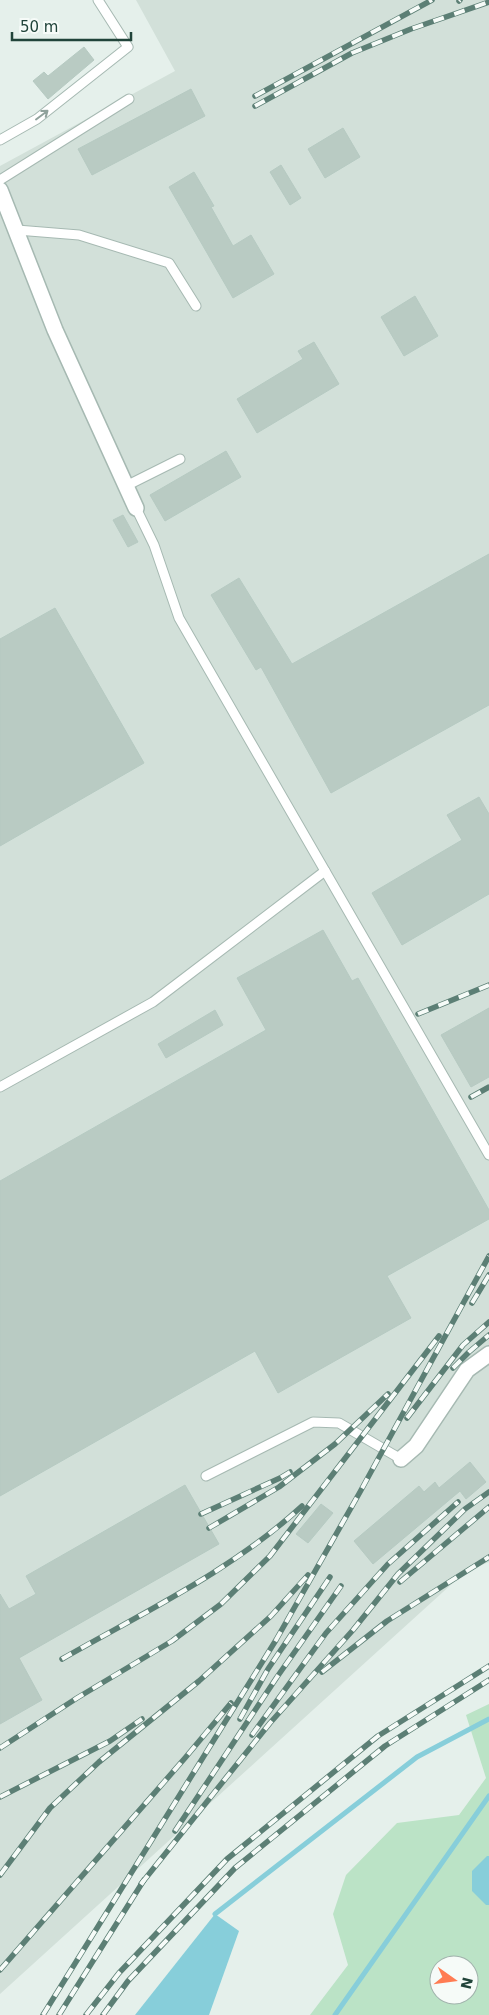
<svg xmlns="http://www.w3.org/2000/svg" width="489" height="2015" font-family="'DejaVu Sans',sans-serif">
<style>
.built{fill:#d2e0d9}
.green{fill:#bbe3c6;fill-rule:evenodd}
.water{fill:#87ceda}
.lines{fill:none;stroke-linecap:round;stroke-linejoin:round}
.stream{stroke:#87ceda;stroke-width:5}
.building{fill:#b9cbc3;stroke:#b6cac2}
.lane-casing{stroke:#a6b9b2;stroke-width:11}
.street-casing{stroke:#a6b9b2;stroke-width:18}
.lane{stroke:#fff;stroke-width:9}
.street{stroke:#fff;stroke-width:15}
.rail-casing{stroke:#5c7f75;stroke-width:5.5}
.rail{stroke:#f6fbf8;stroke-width:4;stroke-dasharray:11;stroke-linecap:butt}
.oneway{stroke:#90a29c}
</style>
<rect width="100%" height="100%" fill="#e5f0eb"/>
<polygon class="built" points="136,0 489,0 489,1562 465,1572 0,1994 0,166 175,71"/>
<path class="green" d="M 489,1704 L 489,2015 L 310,2015 L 348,1965 L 333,1914 L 346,1875 L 397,1823 L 459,1815 L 486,1778 L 466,1715 ZM 439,1965 L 469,1965 L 469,1995 L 439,1995 Z"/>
<g class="water">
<polygon points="487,1856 489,1856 489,1905 486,1905 472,1891 472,1871"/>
<polygon points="215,1914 239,1931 209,2015 135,2015"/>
</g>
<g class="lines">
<g class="stream">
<polyline points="215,1914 417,1757 489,1719"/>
<polyline points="335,2015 489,1796"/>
</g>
</g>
<g class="building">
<polygon points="84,47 94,60 48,99 33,81 44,72 48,76"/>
<polygon points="191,89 205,116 92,175 78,149"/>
<polygon points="343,128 360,157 325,178 308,149"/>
<polygon points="281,165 301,198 290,205 270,172"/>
<polygon points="194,172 214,206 211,207 233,246 251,235 274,274 233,298 169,187"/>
<polygon points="415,296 438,336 404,356 381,317"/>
<polygon points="314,342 339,384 257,433 237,399 303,359 298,351"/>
<polygon points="226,451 241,477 165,521 150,495"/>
<polygon points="123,515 138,542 128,547 113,520"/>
<polygon points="489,554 489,705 331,793 261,667 256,670 211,595 239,578 292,664"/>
<polygon points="55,608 144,763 0,846 0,639"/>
<polygon points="479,797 489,814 489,894 402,945 372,893 462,840 447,815"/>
<polygon points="323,930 352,981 358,978 489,1210 489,1219 387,1276 411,1318 278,1393 255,1351 0,1496 0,1181 266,1030 237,978"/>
<polygon points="489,1008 489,1077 471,1087 441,1035"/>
<polygon points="215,1010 223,1025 166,1058 158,1044"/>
<polygon points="470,1462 486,1482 466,1499 460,1491 373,1564 354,1541 419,1486 424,1492 435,1482 439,1488"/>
<polygon points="185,1485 219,1544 19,1658 42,1700 0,1724 0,1594 9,1609 36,1594 26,1576"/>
<polygon points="321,1504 333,1513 308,1543 296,1534"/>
</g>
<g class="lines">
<defs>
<g id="lane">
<polyline points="0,140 37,119 128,47 98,0"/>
<polyline points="0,180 129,99"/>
<polyline points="17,230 79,235 169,263 196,306"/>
<polyline points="126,486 180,459"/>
<polyline points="136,508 154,545 179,618 489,1155"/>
<polyline points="0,1087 153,1002 325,871"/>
<polyline points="206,1476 313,1422 339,1423 401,1459"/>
</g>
<g id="street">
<polyline points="0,190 55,330 136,508"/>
<polyline points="401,1459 416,1446 467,1370 489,1354"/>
</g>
</defs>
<use href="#lane" class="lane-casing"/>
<use href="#street" class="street-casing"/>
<use href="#lane" class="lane"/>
<use href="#street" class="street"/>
<defs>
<g id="rail">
<polyline points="459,1 460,0"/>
<polyline points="255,96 432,0"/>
<polyline points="255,106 352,53 411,29 489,2"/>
<polyline points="418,1014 489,985"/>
<polyline points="471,1097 489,1087"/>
<polyline points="472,1303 489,1275"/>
<polyline points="453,1368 469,1352 489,1335"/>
<polyline points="407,1418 463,1345 489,1322"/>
<polyline points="201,1514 280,1478 290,1472"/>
<polyline points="209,1528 279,1487 335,1444 388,1394"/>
<polyline points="400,1582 489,1507"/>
<path d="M 62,1659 C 144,1612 233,1570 302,1506"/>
<polyline points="322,1672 387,1621 489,1557"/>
<polyline points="240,1719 268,1669 330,1577"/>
<polyline points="252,1735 326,1633 388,1564 458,1502"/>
<polyline points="0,1748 77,1698 172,1641 221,1604 270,1556 439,1336"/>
<polyline points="0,1797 110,1741 142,1719"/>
<polyline points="175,1831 277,1677 341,1586"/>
<polyline points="0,1875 50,1808 99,1762 199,1681 271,1616 308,1575"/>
<polyline points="141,1884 270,1723 353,1630 398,1574 465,1509 489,1492"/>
<polyline points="0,1970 185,1758 231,1703"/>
<polyline points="43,2015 276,1640 360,1492 489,1256"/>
<polyline points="59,2015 144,1880"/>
<polyline points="86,2015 119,1973 227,1859 378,1736 489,1666"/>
<polyline points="103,2015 128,1981 235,1868 385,1746 489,1680"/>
</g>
</defs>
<use href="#rail" class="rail-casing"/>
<use href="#rail" class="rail"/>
</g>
<defs><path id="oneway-shaft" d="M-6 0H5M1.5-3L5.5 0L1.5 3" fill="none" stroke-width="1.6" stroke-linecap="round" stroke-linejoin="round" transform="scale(1.25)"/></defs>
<use class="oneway" href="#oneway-shaft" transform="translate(42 115) rotate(-37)"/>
<g transform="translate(454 1980) rotate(104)"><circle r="24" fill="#f6fbf8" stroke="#a1b2ac"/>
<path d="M0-4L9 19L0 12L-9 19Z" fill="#ff7c53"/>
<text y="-8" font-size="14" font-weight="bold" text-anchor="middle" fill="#21443a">N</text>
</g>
<path d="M12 32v8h119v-8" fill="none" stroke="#21443a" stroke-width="2.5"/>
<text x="20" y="32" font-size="15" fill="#21443a" stroke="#f6fbf8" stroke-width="4" paint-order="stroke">50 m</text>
</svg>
